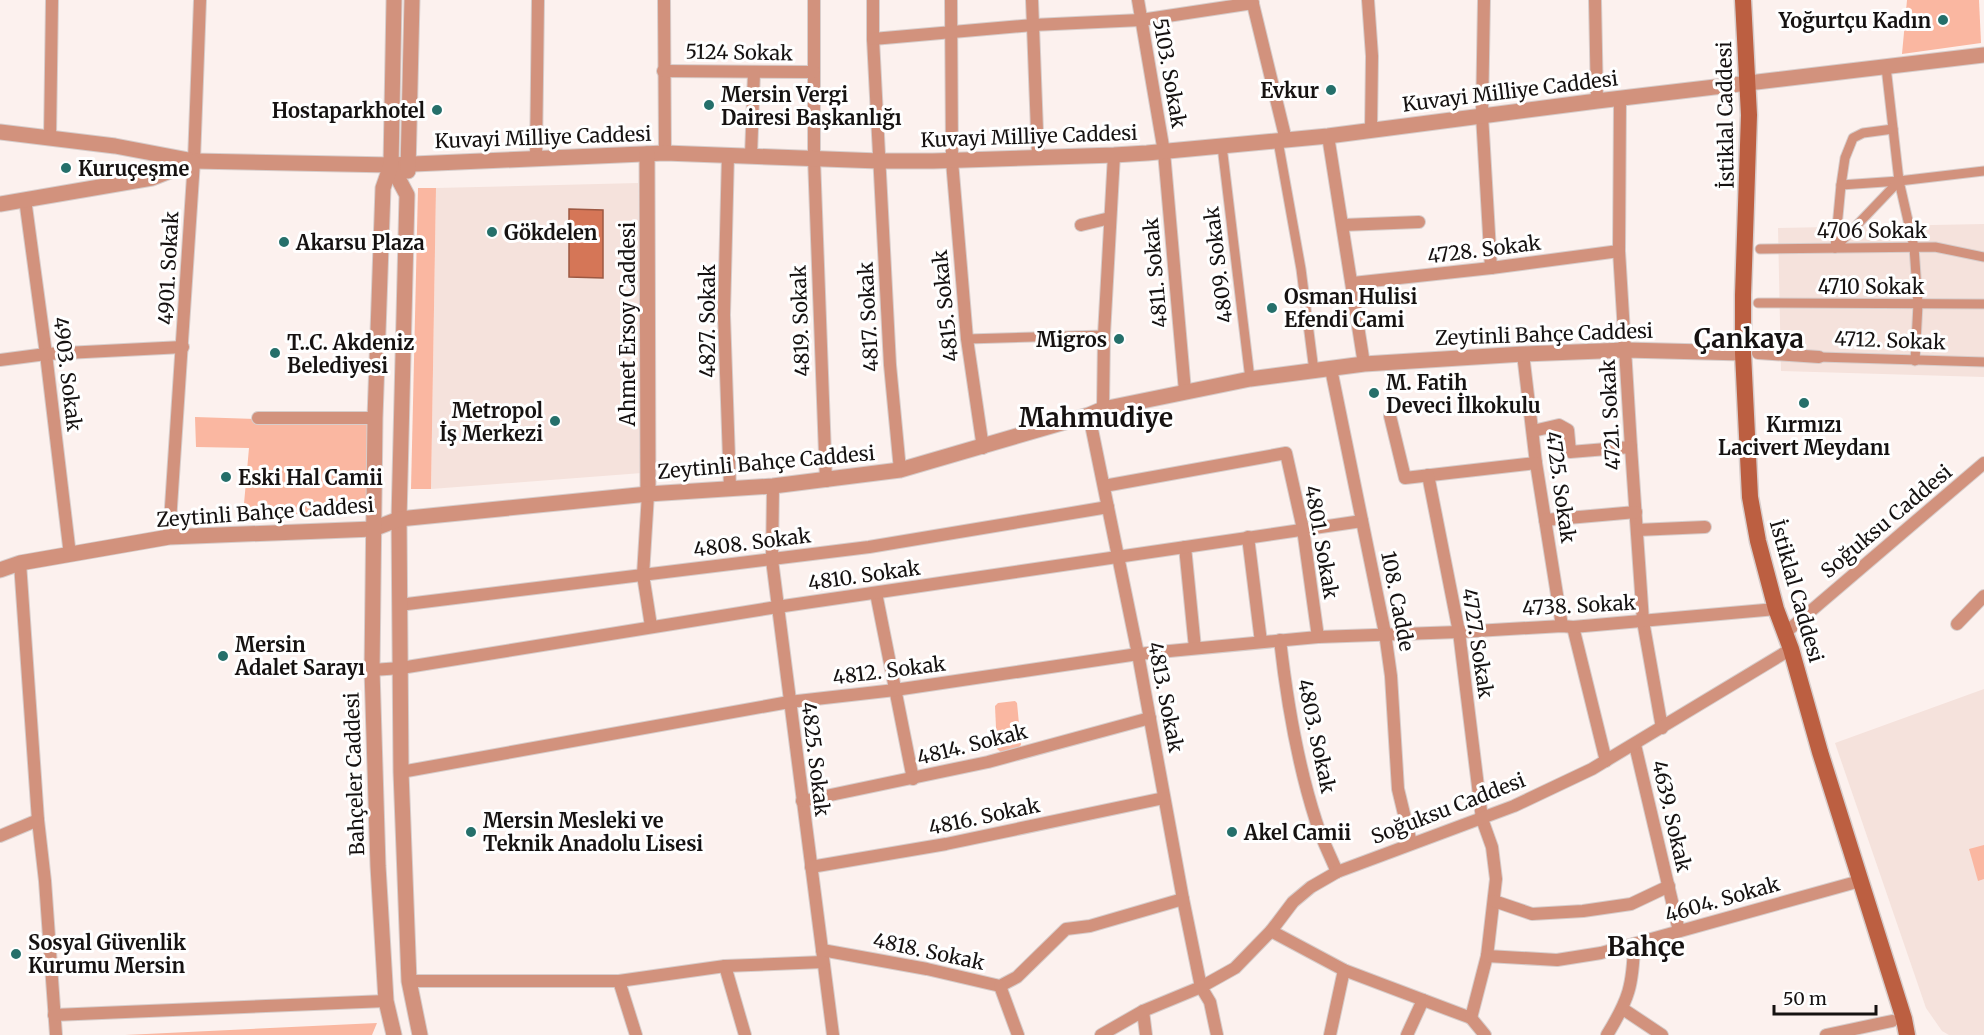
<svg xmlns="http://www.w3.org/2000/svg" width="1984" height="1035" font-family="Merriweather,serif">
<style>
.built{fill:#f5e2dc}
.green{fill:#fab7a1}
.water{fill:#d57657;stroke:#9c5842;stroke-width:1.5}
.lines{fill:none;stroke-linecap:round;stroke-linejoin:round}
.pedestrian-casing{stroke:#d7cdcb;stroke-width:11}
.minor-casing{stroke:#d7cdcb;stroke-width:14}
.tertiary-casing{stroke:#d7cdcb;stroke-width:17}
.secondary-casing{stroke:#d7cdcb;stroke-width:19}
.pedestrian{stroke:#d2927d;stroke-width:9}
.minor{stroke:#d2927d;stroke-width:12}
.tertiary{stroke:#d2927d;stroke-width:15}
.secondary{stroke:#bc5f41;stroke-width:16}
.poi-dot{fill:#256f6a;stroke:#fff;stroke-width:2}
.labels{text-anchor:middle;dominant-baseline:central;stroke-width:6;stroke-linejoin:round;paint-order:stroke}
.poi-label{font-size:20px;font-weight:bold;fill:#161211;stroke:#fff;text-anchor:start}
.street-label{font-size:20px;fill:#161211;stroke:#fff}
.district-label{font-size:26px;font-weight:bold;fill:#161211;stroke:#fff}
</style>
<rect width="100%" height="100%" fill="#fcf1ee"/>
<g class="built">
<polygon points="638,183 642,473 431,489 436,188"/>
<polygon points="1984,224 1984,377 1781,371 1778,228"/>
<polygon points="1984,689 1984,1035 1949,1035 1942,1031 1926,1008 1835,743"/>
</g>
<g class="green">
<polygon points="1907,0 1979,0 1981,43 1902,54"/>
<polygon points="418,188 436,188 431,489 411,489"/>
<polygon points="195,417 370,423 366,513 243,515 249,448 196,447"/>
<polygon points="1015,701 1017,703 1021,745 1017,749 1001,752 997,749 995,706 998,703"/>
<polygon points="1984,845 1984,879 1978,881 1969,849"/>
<polygon points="377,1023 372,1035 125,1035"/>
</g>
<polygon class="water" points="569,209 603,210 603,278 569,277"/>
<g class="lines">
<defs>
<g id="pedestrian">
<polyline points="1886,67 1899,181 1984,171"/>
<polyline points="1278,141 1301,269 1314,371"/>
<polyline points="1222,146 1250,379"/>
<polyline points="1899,181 1914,247 1918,304 1915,361"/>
<polyline points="1841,185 1845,158 1853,138 1863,133 1893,129"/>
<polyline points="1835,248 1841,185 1899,181"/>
<polyline points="1835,248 1899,181"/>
<polyline points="1760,249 1935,247 1984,257"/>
<polyline points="1758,303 1984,304"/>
<polyline points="967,339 1104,335"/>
<polyline points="1819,357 1984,362"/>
</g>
<g id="minor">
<polyline points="664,0 665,153"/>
<polyline points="814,0 814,158 826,481"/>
<polyline points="873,0 873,39 890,365 900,470"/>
<polyline points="951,0 952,161 967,339 983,448"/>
<polyline points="1032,0 1038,157"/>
<polyline points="1138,0 1164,152 1185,391"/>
<polyline points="1252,0 1286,140"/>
<polyline points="1368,0 1372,56 1371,130"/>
<polyline points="1484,0 1482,115 1491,268"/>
<polyline points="1595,0 1597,101"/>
<polyline points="873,39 1033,25 1141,20 1253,3"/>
<polyline points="663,71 814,72"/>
<polyline points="1620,98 1619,251 1631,447 1643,621 1662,728"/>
<polyline points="1328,136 1364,364"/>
<polyline points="50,138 52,0"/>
<polyline points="728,154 724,315 730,488"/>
<polyline points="751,156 754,72"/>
<polyline points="536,157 538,0"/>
<polyline points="25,199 46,354 70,555"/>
<polyline points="1081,225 1110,218"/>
<polyline points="1343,225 1419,222"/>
<polyline points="1353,283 1491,268 1619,251"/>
<polyline points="1758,353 1819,357"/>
<polyline points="1523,354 1536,463 1562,626"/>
<polyline points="0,360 46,354 183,347"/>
<polyline points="1331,369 1385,633 1391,676 1398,789 1411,843"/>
<polyline points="1103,409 1104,335 1114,155"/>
<polyline points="1089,415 1138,654 1183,899 1201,987 1210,1002 1217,1035"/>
<polyline points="1390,416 1405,478 1536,463"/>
<polyline points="258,418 375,418"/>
<polyline points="1533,431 1559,425 1568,430 1570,452 1631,447"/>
<polyline points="1428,475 1459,632 1482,819 1492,847 1496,879 1487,956 1471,1018"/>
<polyline points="773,486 772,560 833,1035"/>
<polyline points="1104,486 1286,453 1303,529 1318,637"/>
<polyline points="648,494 643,575 651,626"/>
<polyline points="1545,520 1636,512"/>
<polyline points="1637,530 1705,527"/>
<polyline points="169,537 194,161 200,0"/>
<polyline points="1248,537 1261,642"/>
<polyline points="1185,547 1195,648"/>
<polyline points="20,563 38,820 45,881 56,1035"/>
<polyline points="876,593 913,779"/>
<polyline points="399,605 869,547 1108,507"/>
<polyline points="1957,624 1984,596"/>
<polyline points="1573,627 1606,761"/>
<polyline points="1785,633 1984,463"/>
<path d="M 1280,640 C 1287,702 1297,762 1316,821 C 1321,838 1330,855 1337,872"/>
<polyline points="372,670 401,668 777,607 1362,521"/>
<polyline points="1635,745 1679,931"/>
<polyline points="401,772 789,702 895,690 1138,654 1318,637 1459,632 1562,626 1573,627 1776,609"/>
<polyline points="802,801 988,762 1150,718"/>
<polyline points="0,836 38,820"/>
<polyline points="811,867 946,844 1164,798"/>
<polyline points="1494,901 1532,914 1583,911 1631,904 1669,886"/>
<polyline points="1271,931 1344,970 1471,1018"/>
<polyline points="822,950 927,969 1000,986 1017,977 1066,929 1090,926 1183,899"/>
<polyline points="1487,956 1557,960 1601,953 1860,881"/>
<polyline points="725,966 745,1035"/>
<polyline points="409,981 619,981 725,966 823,962"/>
<polyline points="619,981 636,1035"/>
<polyline points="1000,986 1018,1035"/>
<polyline points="1623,1009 1662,1035"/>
<polyline points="1143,1011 1146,1035"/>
<polyline points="54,1015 386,1001"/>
<polyline points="1471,1018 1485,1035"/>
<polyline points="1101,1035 1143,1011 1201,987 1235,968 1271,931 1293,902 1311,887 1337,872 1514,806 1592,769 1791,649"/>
<polyline points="1330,1035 1344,970"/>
<polyline points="1407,1035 1423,1000"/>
<path d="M 1607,1035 C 1629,999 1633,985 1634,944"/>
<polyline points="1826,1035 1892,1021"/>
</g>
<g id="tertiary">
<polyline points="0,132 115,146 194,161 391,165 665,153 879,161 933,161 1114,155 1147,153 1328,136 1597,101 1984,55"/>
<polyline points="647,154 648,494"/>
<polyline points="391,165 407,195 399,519 401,772 409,981 420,1035"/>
<polyline points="408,171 412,0"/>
<polyline points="0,204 152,178 193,162"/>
<polyline points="0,570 20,563 169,537 373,529 399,519 648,494 773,486 900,470 1089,415 1103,409 1250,379 1364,364 1523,354 1626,350 1743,353"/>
<polyline points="394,1035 386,1001 378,866 372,670 375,418 383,188 391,165 394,0"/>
</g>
<polyline id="secondary" points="1743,0 1749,115 1743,295 1743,353 1750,497 1758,541 1776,609 1791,649 1820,752 1904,1019 1907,1035"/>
</defs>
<use href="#pedestrian" class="pedestrian-casing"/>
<use href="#minor" class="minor-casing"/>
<use href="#tertiary" class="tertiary-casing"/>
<use href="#secondary" class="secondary-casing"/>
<use href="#pedestrian" class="pedestrian"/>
<use href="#minor" class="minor"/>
<use href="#tertiary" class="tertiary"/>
<use href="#secondary" class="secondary"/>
</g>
<g class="poi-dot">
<circle cx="1943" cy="20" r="6"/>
<circle cx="1331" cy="90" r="6"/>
<circle cx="709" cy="105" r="6"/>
<circle cx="437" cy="110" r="6"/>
<circle cx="66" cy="168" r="6"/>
<circle cx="492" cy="232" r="6"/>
<circle cx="284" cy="242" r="6"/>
<circle cx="1272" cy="308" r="6"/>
<circle cx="1119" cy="339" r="6"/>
<circle cx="275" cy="353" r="6"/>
<circle cx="1374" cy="393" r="6"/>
<circle cx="1804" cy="403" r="6"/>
<circle cx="555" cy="421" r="6"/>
<circle cx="226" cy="477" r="6"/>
<circle cx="223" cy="656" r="6"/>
<circle cx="471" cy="832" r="6"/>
<circle cx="1232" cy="832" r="6"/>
<circle cx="16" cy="954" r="6"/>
</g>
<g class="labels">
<g class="poi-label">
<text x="1931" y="20" text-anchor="end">Yoğurtçu Kadın</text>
<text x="1319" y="90" text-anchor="end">Evkur</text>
<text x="721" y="94">Mersin Vergi<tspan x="721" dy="23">Dairesi Başkanlığı</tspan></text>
<text x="425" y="110" text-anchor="end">Hostaparkhotel</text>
<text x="78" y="168">Kuruçeşme</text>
<text x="504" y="232">Gökdelen</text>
<text x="296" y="242">Akarsu Plaza</text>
<text x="1284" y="296">Osman Hulisi<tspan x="1284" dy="23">Efendi Cami</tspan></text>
<text x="1107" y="339" text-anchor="end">Migros</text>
<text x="287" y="342">T..C. Akdeniz<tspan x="287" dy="23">Belediyesi</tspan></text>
<text x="1386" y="382">M. Fatih<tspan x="1386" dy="23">Deveci İlkokulu</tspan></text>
<text x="543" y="410" text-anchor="end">Metropol<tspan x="543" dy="23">İş Merkezi</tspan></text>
<text x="1804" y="424" text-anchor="middle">Kırmızı<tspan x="1804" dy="23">Lacivert Meydanı</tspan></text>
<text x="238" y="477">Eski Hal Camii</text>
<text x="235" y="644">Mersin<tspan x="235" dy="23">Adalet Sarayı</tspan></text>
<text x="483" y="820">Mersin Mesleki ve<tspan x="483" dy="23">Teknik Anadolu Lisesi</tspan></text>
<text x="1244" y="832">Akel Camii</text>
<text x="28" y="942">Sosyal Güvenlik<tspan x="28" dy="23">Kurumu Mersin</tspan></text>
</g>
<g class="street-label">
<text transform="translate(739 52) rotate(1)">5124 Sokak</text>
<text transform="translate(1170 73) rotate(80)">5103. Sokak</text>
<text transform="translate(1510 91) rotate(-7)">Kuvayi Milliye Caddesi</text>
<text transform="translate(1725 115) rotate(-91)">İstiklal Caddesi</text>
<text transform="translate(1029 136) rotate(-2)">Kuvayi Milliye Caddesi</text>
<text transform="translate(543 137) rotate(-2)">Kuvayi Milliye Caddesi</text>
<text x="1872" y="230">4706 Sokak</text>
<text transform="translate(1484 249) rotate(-7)">4728. Sokak</text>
<text transform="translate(1218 265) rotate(-97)">4809. Sokak</text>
<text transform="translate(168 268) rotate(-87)">4901. Sokak</text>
<text transform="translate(1155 273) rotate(-95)">4811. Sokak</text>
<text x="1871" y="286">4710 Sokak</text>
<text transform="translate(945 306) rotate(-96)">4815. Sokak</text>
<text transform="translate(868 317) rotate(-93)">4817. Sokak</text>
<text transform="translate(707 321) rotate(-90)">4827. Sokak</text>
<text transform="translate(800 321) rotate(-92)">4819. Sokak</text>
<text transform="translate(627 324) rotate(-90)">Ahmet Ersoy Caddesi</text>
<text transform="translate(1544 334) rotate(-2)">Zeytinli Bahçe Caddesi</text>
<text transform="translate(1890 340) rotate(2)">4712. Sokak</text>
<text transform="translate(68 374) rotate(83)">4903. Sokak</text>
<text transform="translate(1610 415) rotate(-93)">4721. Sokak</text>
<text transform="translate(766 462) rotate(-5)">Zeytinli Bahçe Caddesi</text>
<text transform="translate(1561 487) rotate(82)">4725. Sokak</text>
<text transform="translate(265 512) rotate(-4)">Zeytinli Bahçe Caddesi</text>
<text transform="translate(1886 521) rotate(-40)">Soğuksu Caddesi</text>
<text transform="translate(752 542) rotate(-7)">4808. Sokak</text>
<text transform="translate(1322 542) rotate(80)">4801. Sokak</text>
<text transform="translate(864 575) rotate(-8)">4810. Sokak</text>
<text transform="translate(1797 591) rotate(74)">İstiklal Caddesi</text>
<text transform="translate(1398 601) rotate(79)">108. Cadde</text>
<text transform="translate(1579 605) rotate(-3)">4738. Sokak</text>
<text transform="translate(1478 643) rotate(81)">4727. Sokak</text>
<text transform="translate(889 670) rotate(-7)">4812. Sokak</text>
<text transform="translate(1166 697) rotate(79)">4813. Sokak</text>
<text transform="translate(1317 736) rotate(78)">4803. Sokak</text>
<text transform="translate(972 744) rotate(-14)">4814. Sokak</text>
<text transform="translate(816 759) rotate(83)">4825. Sokak</text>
<text transform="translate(354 774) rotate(-92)">Bahçeler Caddesi</text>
<text transform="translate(1448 808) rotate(-21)">Soğuksu Caddesi</text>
<text transform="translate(984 816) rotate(-12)">4816. Sokak</text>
<text transform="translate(1672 816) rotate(77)">4639. Sokak</text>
<text transform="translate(1722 899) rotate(-16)">4604. Sokak</text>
<text transform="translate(929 951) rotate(12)">4818. Sokak</text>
</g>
<g class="district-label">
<text x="1749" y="338">Çankaya</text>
<text x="1096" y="417">Mahmudiye</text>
<text x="1646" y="946">Bahçe</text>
</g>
</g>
<path d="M1774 1005v9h102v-9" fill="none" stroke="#161211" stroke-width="3"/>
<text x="1783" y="1005" font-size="18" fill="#161211" stroke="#ffffff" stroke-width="4.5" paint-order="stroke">50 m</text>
</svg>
